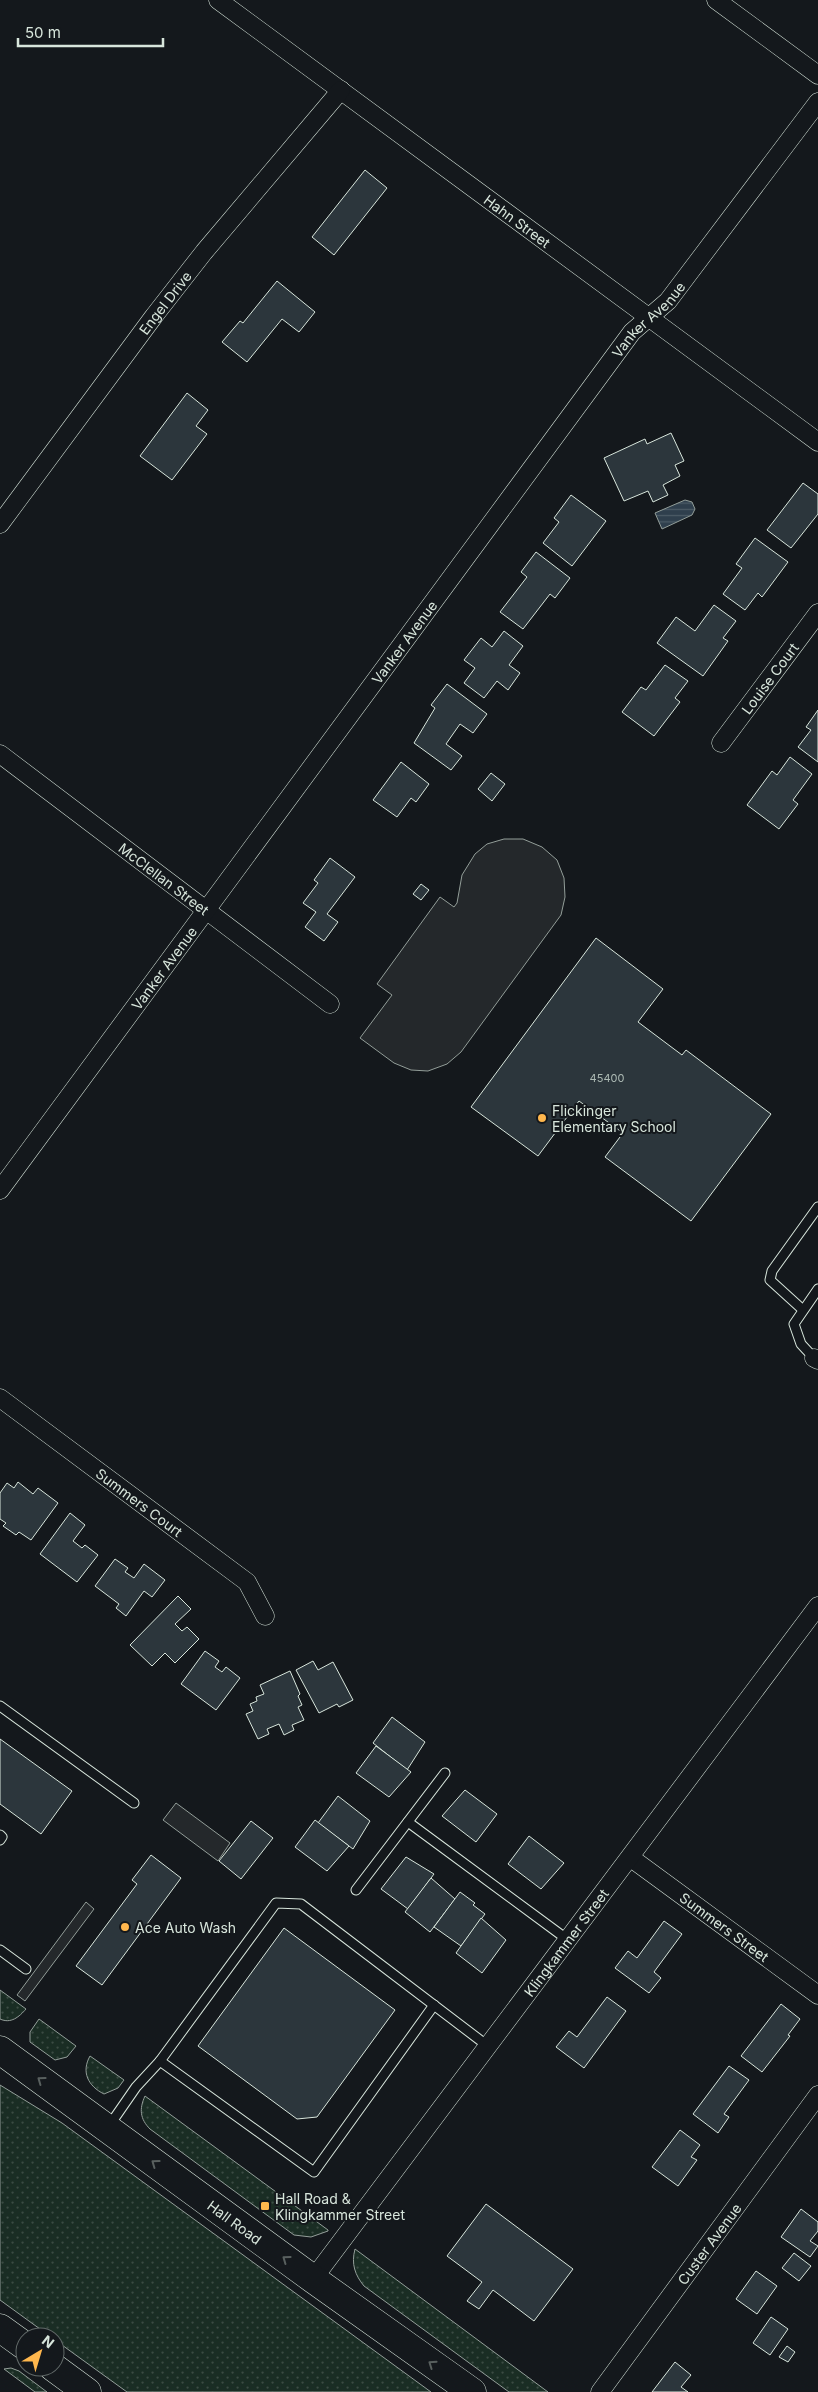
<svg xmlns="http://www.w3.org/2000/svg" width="818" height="2392" font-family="Inter,sans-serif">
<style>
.grass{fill:url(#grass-dots);stroke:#939e99}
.parking{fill:#24282b;stroke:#939e99}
.water{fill:url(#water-rules);stroke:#939e99}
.building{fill:#2c363c;stroke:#d8e6dc}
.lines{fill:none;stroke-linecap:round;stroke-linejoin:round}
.service-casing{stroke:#d8e6dc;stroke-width:11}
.minor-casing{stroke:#d8e6dc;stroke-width:19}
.trunk-casing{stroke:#d8e6dc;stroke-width:29}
.service{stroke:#14181c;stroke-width:9}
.minor{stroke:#14181c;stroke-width:18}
.trunk{stroke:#14181c;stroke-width:28}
.oneway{stroke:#59605f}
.poi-dot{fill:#ffb74d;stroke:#14181c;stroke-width:2}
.labels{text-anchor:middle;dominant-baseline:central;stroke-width:4;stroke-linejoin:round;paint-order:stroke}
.number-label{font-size:11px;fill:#adbab4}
.street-label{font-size:14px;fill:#d8e6dc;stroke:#14181c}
.poi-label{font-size:14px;fill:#d8e6dc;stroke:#14181c;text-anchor:start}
</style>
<defs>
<pattern id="grass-dots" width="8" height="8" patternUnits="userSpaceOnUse" patternTransform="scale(1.25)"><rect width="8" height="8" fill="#1a2d24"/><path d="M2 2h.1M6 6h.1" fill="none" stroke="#3b4b43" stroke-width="1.8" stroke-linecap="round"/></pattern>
<pattern id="water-rules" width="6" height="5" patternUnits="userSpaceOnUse" patternTransform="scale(1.25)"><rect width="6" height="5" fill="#2f3f4d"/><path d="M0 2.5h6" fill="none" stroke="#4c5b66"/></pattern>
</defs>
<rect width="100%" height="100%" fill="#14181c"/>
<g class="grass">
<path d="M 0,1990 L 26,2009 C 19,2017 11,2024 0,2019 Z"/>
<polygon points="39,2019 76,2046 67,2057 55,2060 30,2042 30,2032"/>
<path d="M 90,2056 L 124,2080 L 118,2088 L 104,2094 C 88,2086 81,2072 90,2056 Z"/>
<polygon points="0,2085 62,2123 431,2392 127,2392 55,2340 55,2337 51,2337 0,2300"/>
<path d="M 145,2096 L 328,2230 L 328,2231 L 311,2237 L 294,2235 L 150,2129 C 140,2119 139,2109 145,2096 Z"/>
<path d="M 355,2249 L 548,2392 L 509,2392 L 364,2286 C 355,2275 351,2264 355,2249 Z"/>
<polygon points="11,2368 19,2371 47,2392 35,2392 4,2369"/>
</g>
<g class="parking">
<polygon points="504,839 523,839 542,847 557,860 564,878 565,897 561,915 461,1052 447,1064 428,1071 411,1070 394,1063 360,1038 392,995 377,984 440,897 454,907 457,903 462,875 475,854 487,844"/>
<polygon points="176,1803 230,1843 218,1861 163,1820"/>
<polygon points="86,1902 94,1909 25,2001 17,1995"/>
</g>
<polygon class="water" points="685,500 692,502 695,509 692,515 662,529 655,513"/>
<g class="building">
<polygon points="365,170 387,188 334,255 312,237"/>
<polygon points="277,281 315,312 299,332 282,319 247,362 222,342 240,321 243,323"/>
<polygon points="187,393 208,410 196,426 207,434 172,480 140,456"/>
<polygon points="671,433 684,461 675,465 680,476 663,485 668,495 653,502 648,491 624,501 604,458 645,439 647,444"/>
<polygon points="803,483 818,494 818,514 791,548 767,530"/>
<polygon points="571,495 606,521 572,566 543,543 559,522 554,518"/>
<polygon points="755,538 788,562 762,597 758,593 745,610 723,594 742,568 736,564"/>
<polygon points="536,552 570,578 555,598 550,594 523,629 500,612 527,577 521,572"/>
<polygon points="714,605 736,621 723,638 728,641 703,676 657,643 676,617 695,631"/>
<polygon points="504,631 523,646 509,665 520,673 508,690 497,681 484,698 464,683 475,668 464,660 481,638 492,647"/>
<polygon points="665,665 688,681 675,698 680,702 654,736 622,712 641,687 646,690"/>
<polygon points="447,684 487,714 473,733 460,724 446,744 462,756 451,770 414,743 435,708 431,705"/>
<polygon points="818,710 818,762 798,747 811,730 806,727"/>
<polygon points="790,757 812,774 793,800 798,804 779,829 747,805 772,771 777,775"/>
<polygon points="401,762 429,784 416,802 411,798 397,817 373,800"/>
<polygon points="491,773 505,784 492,801 478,789"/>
<polygon points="330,858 355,877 327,914 338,922 324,941 305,927 316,912 303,903 318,883 314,880"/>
<polygon points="421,884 429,890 421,900 413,894"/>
<polygon points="596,938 663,989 638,1022 682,1055 686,1050 771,1114 691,1221 605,1157 623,1133 579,1101 538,1156 471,1107"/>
<polygon points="18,1482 33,1494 38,1488 58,1503 31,1540 19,1532 16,1535 3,1526 6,1523 0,1519 0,1493 7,1483 14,1488"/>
<polygon points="70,1513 85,1525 73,1541 82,1548 85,1545 98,1555 77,1582 40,1554"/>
<polygon points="115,1559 128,1568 125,1572 134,1578 144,1564 165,1580 152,1597 144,1591 126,1616 116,1608 119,1604 95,1586"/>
<polygon points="178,1596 191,1609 175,1624 182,1631 187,1627 199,1639 175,1663 165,1653 152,1666 130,1645"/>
<polygon points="205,1651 219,1661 215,1667 222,1672 226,1667 240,1678 216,1710 181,1684"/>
<polygon points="313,1661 318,1670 333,1662 353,1700 339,1707 337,1704 319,1713 296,1670"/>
<polygon points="290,1671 300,1694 298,1696 302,1705 298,1707 304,1720 292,1725 294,1730 284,1735 279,1724 267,1729 269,1734 258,1739 246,1714 253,1711 250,1704 257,1701 256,1697 264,1694 260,1685"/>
<polygon points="392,1717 425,1742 407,1770 373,1743"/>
<polygon points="0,1739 72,1791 41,1834 0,1804"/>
<polygon points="376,1746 411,1772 389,1797 356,1773"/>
<polygon points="465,1790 497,1814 476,1842 442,1816"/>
<polygon points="338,1796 370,1821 353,1849 318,1823"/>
<polygon points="315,1820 349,1846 327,1871 295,1847"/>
<polygon points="251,1821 273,1838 241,1879 219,1861"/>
<polygon points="529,1836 564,1863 541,1889 508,1864"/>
<polygon points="151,1855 181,1878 102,1985 76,1966 137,1884 132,1880"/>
<polygon points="406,1857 434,1874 408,1909 381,1889"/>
<polygon points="431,1878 455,1899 430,1932 405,1912"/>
<polygon points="460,1892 475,1903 473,1905 485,1914 461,1946 434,1927"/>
<polygon points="481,1918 506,1940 482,1973 456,1953"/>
<polygon points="664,1921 682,1934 654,1972 661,1978 649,1993 615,1968 628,1951 637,1958"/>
<polygon points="284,1928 395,2010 317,2117 297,2119 198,2046"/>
<polygon points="607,1997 626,2011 584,2068 556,2047 569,2031 577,2037"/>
<polygon points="781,2004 800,2019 788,2035 790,2036 762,2072 741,2056"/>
<polygon points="729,2066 749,2080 724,2114 729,2117 718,2133 693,2114"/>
<polygon points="680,2130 700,2145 691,2157 697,2160 678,2186 652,2167"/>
<polygon points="486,2204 573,2269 534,2321 493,2290 479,2309 467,2301 482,2282 447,2256"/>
<polygon points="801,2209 818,2222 818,2231 810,2241 818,2246 810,2257 781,2237"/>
<polygon points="794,2253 811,2266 799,2281 782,2268"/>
<polygon points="756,2271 777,2286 757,2314 736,2299"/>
<polygon points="771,2317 788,2329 770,2355 753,2343"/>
<polygon points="787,2346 795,2352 788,2362 779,2357"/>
<polygon points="675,2362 691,2375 681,2387 688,2392 652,2392"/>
</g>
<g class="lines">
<defs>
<g id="service">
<polyline points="803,1310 770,1280 772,1271 818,1207"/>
<polyline points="814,1358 801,1344 794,1324 818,1289"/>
<polyline points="0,1706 134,1803"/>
<polyline points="408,1822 568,1940"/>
<polyline points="0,1835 2,1837 0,1840"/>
<polyline points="356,1890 445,1773"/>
<polyline points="0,1950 26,1969"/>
<polyline points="160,2061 314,2172 434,2005"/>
<polyline points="109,2126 136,2087 160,2061 276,1903 301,1904 489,2047"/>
</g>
<g id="minor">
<path id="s1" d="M 218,0 L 818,442"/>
<polyline points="716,0 818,75"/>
<path id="s2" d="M 0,524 L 154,316 L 204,252 L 341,90"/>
<path id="s3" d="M 721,743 L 818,613"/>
<path id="s4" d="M 0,754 L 330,1004"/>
<path id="s5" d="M 0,1190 L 632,332 L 668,301 L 818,102"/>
<polyline points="814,1358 818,1360"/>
<path id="s6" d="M 0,1398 L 247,1582 L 265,1616"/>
<path id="s7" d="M 631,1858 L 818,1995"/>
<path id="s8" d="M 313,2279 L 818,1606"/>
<path id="s9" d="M 600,2392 L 818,2095"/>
</g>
<g id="trunk">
<path id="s10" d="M 0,2050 L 313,2279 L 472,2392"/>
<polyline points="0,2328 25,2346"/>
<polyline points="53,2367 87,2392"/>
</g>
</defs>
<use href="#service" class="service-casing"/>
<use href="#minor" class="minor-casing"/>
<use href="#trunk" class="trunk-casing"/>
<use href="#service" class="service"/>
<use href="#minor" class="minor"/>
<use href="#trunk" class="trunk"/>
</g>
<defs><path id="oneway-chevron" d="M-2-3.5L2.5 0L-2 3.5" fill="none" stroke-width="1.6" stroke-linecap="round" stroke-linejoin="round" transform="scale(1.25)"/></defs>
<g class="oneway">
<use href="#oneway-chevron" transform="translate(41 2080) rotate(-144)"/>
<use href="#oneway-chevron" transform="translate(155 2163) rotate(-144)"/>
<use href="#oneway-chevron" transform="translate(286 2259) rotate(-144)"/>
<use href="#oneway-chevron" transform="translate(432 2364) rotate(-145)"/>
</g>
<g class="poi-dot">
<circle cx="542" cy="1118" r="5"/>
<circle cx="125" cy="1927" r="5"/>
<rect x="260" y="2201" width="10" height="10" rx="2.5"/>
</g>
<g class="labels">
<g class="number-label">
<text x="607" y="1078">45400</text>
</g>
<g class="street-label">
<text stroke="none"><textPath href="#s1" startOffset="372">Hahn Street</textPath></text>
<text stroke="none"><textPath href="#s2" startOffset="276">Engel Drive</textPath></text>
<text stroke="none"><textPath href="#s5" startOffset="1086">Vanker Avenue</textPath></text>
<text stroke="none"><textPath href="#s5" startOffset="681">Vanker Avenue</textPath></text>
<text stroke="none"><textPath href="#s3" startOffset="81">Louise Court</textPath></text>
<text stroke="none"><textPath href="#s4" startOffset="206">McClellan Street</textPath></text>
<text stroke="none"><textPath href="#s5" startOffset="276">Vanker Avenue</textPath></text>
<text stroke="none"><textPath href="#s6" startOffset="174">Summers Court</textPath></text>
<text stroke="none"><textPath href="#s7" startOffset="116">Summers Street</textPath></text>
<text stroke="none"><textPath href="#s8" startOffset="421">Klingkammer Street</textPath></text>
<text stroke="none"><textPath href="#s10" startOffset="291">Hall Road</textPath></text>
<text stroke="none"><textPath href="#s9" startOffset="184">Custer Avenue</textPath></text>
</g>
<g class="poi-label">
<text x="552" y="1110">Flickinger<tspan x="552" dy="16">Elementary School</tspan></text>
<text x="135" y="1927">Ace Auto Wash</text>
<text x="275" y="2198">Hall Road &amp;<tspan x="275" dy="16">Klingkammer Street</tspan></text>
</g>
</g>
<g transform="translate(40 2352) rotate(38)"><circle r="24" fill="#14181c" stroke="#626a69"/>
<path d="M0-4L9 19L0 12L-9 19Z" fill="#ffb74d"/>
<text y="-8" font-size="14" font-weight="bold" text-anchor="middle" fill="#d8e6dc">N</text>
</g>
<path d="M18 38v8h145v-8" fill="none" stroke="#d8e6dc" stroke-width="2.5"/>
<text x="25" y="38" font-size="15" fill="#d8e6dc" stroke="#14181c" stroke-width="4" paint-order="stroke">50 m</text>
</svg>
